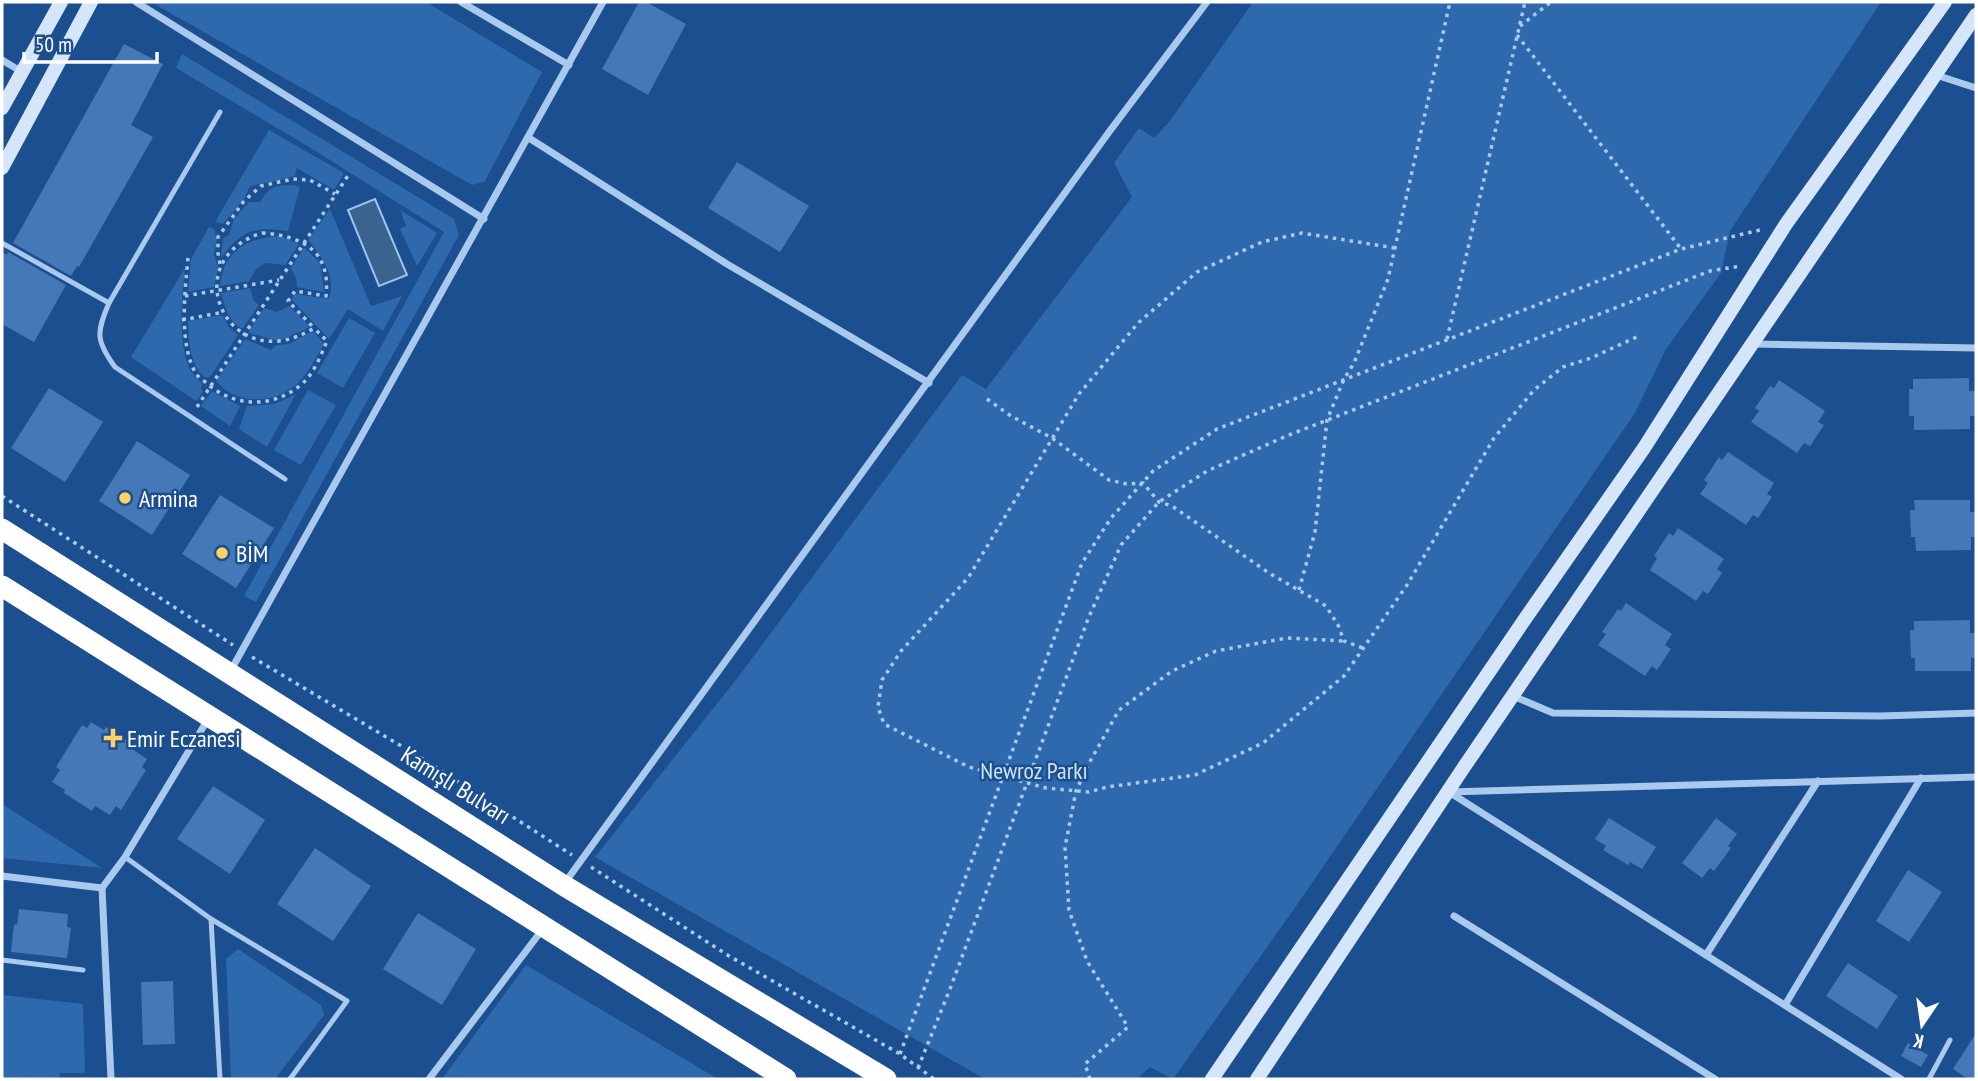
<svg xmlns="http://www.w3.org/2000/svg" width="1978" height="1081" font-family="'PT Sans Narrow',sans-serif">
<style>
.green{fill:#2e69ad}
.water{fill:#3c6290;stroke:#9cc4f0;stroke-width:2}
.building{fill:#4478b7}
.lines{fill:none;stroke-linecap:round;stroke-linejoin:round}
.path{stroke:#a9c9ee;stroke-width:3.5;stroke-dasharray:3.5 5;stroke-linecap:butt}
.lane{stroke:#a9c9ee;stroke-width:5}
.street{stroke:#a9c9ee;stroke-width:7}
.secondary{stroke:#d6e6fa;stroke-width:14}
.highway{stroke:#fff;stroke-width:21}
.poi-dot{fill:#ffd166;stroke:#1b4f8f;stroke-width:2.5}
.labels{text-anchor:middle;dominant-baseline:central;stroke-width:5;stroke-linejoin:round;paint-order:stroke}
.poi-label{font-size:24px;fill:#fff;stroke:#1b4f8f;text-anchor:start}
.park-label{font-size:24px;fill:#cfe3fa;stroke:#1b4f8f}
.street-label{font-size:24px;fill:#fff;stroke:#1b4f8f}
</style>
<rect width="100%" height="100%" fill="#1b4f8f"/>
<g class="green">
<polygon points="151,2 426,2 542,72 485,181 472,185"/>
<polygon points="1253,2 1881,2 1730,231 1721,273 1666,349 1635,413 1292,912 1173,1079 1150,1067 1137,1079 985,1079 595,857 739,676 962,375 986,389 1132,197 1114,163 1139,128 1154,138 1170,121"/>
<polygon points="182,54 454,219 459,235 256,602 244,596 444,232 314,150 176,68"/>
<path d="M 269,130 L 344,173 L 334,190 L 297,168 L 295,175 C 285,181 262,182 249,187 L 245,198 L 223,224 L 215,222 Z"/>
<path d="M 292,185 L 300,187 L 288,231 C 254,226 241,230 221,258 L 223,238 L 229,235 L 234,219 L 249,202 L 260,202 C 270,186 273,186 292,185 Z"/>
<path d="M 330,209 L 371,306 L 402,296 L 383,331 L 348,309 L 329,339 L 292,300 L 295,294 L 329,299 C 336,275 323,258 308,240 Z"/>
<polygon points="400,210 437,233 417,266 400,229 406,226"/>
<polygon points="209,227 214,229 217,239 214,254 218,267 214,287 188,292 191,259"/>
<path d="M 280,236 L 299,244 L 285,265 L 265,263 L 256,269 L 249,281 L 220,286 C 223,251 247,238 280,236 Z"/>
<polygon points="304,247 320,263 324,292 297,287 296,278 291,268"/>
<path d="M 185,268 C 182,296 177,346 191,371 C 194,376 199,380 202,384 L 201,388 L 203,392 L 196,401 L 131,357 Z"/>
<path d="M 250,288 L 254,301 L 259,305 L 242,329 C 229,322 225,307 221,293 Z"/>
<polygon points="289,306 309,326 308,328 279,341 248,333 264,308 277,312"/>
<path d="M 222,315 L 229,327 L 238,335 L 210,377 L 206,378 C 189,365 189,341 188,321 Z"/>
<polygon points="349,318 375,333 343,388 317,373"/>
<path d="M 313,331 L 324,344 C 316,358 308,374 296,385 C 272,405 237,405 216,381 L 245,339 L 271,350 L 276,345 L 289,344 Z"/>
<polygon points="308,390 336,405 301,465 274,450"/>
<polygon points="212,391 240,406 230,426 201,406"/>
<polygon points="296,394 267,447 239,429 247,406 275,404"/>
<polygon points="2,804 102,868 2,858"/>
<polygon points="238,949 321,1005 324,1015 275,1079 231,1079 226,959"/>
<polygon points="526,965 718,1079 442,1079"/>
<polygon points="2,995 83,1004 85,1073 60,1073 59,1079 2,1079"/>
</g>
<polygon class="water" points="375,199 407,275 379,286 348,210"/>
<g class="building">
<polygon points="639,2 646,2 686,24 648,95 602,69"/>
<polygon points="124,44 163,64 131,125 153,137 79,267 77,266 71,276 13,243"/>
<polygon points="737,162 809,206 780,252 708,208"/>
<polygon points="2,252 7,255 8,252 66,285 34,342 2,324"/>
<polygon points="1969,378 1969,391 1976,391 1976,416 1970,416 1970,429 1914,430 1914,416 1909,416 1909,389 1913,389 1913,379"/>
<polygon points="1779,380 1825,411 1818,422 1824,425 1810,446 1804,443 1797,453 1751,422 1759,411 1755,408 1770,386 1774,388"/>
<polygon points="49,388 103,422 65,482 11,448"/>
<polygon points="137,441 190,475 152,535 99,501"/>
<polygon points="1728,452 1774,483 1767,494 1772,497 1758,518 1753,515 1746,525 1700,494 1708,483 1704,480 1719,457 1722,460"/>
<polygon points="220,495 274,528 236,588 182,554"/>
<polygon points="1914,500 1970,500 1970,512 1976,512 1976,537 1971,537 1971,550 1916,551 1915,537 1911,537 1910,510 1915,510"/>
<polygon points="1678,528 1724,559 1717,569 1722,573 1708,594 1703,591 1696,601 1650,570 1657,558 1654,556 1669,533 1673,536"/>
<polygon points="1626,603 1672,634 1665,645 1671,649 1657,670 1652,666 1645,676 1598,645 1606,634 1602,632 1618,609 1621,611"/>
<polygon points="1970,620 1970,633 1976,633 1976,658 1971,658 1971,671 1915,671 1915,658 1911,658 1910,630 1914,630 1914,621"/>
<polygon points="91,722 104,730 106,727 134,745 132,749 147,759 142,767 146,770 121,810 116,806 110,815 95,806 92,811 64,793 65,790 52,782 60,770 56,767 82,725 87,728"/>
<polygon points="213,786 265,820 230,874 177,839"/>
<polygon points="1609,818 1656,847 1642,869 1630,862 1628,865 1603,850 1606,846 1595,839"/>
<polygon points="1716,818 1737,834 1728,846 1731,848 1714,871 1710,868 1702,878 1682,863"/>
<polygon points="315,848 371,886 333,941 277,904"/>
<polygon points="1908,870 1942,892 1909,942 1876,921"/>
<polygon points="19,909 68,914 67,927 71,928 67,958 11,952 14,924 17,925"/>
<polygon points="418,913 476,949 442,1005 383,969"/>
<polygon points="1848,963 1898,996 1877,1029 1826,996"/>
<polygon points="173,981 175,1044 143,1045 141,982"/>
<polygon points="1976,1033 1976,1079 1968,1079 1953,1069"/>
<polygon points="1908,1043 1928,1055 1921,1067 1901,1056"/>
</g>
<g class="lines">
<g class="path">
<polyline points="1520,26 1551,2"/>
<polyline points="1517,35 1681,249"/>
<path d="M 262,233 C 302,236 331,250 326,296 L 295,291 L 288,301 L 314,328 C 229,381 173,261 262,233 Z"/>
<polyline points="1395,248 1302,233 1262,242 1197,272 1138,323 1079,394 968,578 901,651 882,680 878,707 884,724 969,767 1046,788 1089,792 1107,787 1195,775 1263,743 1344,676 1407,585 1494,438 1534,390 1563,367 1591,358 1641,335"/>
<path d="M 188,258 C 185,291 178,346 197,375 C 200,379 206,382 210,386 C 238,408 275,408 303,383 C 314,373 321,355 327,341 L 314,328"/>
<polyline points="220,264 218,253 218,237 244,201 261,186 293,179 310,180 335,194"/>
<polyline points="185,296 279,280"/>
<polyline points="182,320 224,312"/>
<polyline points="1447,339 1525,2"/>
<polyline points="987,399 1011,416 1052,438 1109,480 1127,484 1143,483 1159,502 1172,506 1269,573 1326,606 1338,625 1344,641 1363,648"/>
<polyline points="197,407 349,174"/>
<polyline points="2,496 233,645"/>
<polyline points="1299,590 1315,532 1327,420 1344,379 1354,363 1388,279 1450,2"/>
<polyline points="252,657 418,756 572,855"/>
<polyline points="591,867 729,956 900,1054 934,1079"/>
<polyline points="900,1054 1082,563 1111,518 1153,471 1217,429 1681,249 1764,229"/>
<polyline points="918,1068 950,989 1088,619 1121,545 1159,502 1207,471 1289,435 1710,271 1741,266"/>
<polyline points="1090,1079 1085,1064 1128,1027 1087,961 1069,910 1065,847 1076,791 1088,765 1119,710 1172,671 1216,651 1287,638 1344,641"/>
</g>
<g class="lane">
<path d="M 220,112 L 109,303 C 96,333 96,341 115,367 L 285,479"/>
<polyline points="2,243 109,303"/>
<polyline points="125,857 211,919 347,1001 290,1079"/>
<polyline points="211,919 220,1079"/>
<polyline points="2,960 83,970"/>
<polyline points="1929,1079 1950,1040"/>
</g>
<g class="street">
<polyline points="136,2 484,219"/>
<polyline points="461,2 569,65"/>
<polyline points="2,60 22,72"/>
<polyline points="1936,75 1976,88"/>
<polyline points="529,138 727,264 929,383"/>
<polyline points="1753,344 1976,348"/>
<polyline points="230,672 603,2"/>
<polyline points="1513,696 1553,713 1881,716 1976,713"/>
<polyline points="1449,792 1901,1079"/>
<polyline points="1449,792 1976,777"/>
<polyline points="2,876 102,888"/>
<polyline points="564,884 1109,132 1207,2"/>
<polyline points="1454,916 1715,1079"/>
<polyline points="1706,955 1818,781"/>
<polyline points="1785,1005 1921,778"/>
<polyline points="111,1079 102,888 125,857 208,719"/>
<polyline points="429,1079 542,930"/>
</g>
<g class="secondary">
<polyline points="2,108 61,2"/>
<polyline points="2,168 91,2"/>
<polyline points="1212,1079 1527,616 1644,448 1786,224 1945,2"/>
<polyline points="1257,1079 1462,770 1976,15"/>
</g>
<g class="highway">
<polyline points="2,529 563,885 886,1079"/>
<polyline points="2,586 786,1079"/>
</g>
</g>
<g class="poi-dot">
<circle cx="125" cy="498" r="7"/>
<circle cx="222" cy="553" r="7"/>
<path d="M109.5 727.5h7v7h7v7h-7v7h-7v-7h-7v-7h7z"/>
</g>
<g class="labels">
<g class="poi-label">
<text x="139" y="498">Armina</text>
<text x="236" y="553">BİM</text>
<text x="127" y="738">Emir Eczanesi</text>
</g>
<g class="park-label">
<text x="1034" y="770">Newroz Parkı</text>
</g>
<g class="street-label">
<text transform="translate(456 785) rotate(32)">Kamışlı Bulvarı</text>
</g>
</g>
<rect width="1978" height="1081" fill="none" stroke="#ffffff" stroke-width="7"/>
<g transform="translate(1922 1025) rotate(193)" stroke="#1b4f8f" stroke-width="5" paint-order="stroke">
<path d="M0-5L12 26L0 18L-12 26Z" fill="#ffffff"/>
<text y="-10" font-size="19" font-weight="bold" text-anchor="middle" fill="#ffffff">K</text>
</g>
<path d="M24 52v10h133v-10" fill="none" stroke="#ffffff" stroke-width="3.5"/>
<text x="35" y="52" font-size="21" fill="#ffffff" stroke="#1b4f8f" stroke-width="5" paint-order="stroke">50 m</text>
</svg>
